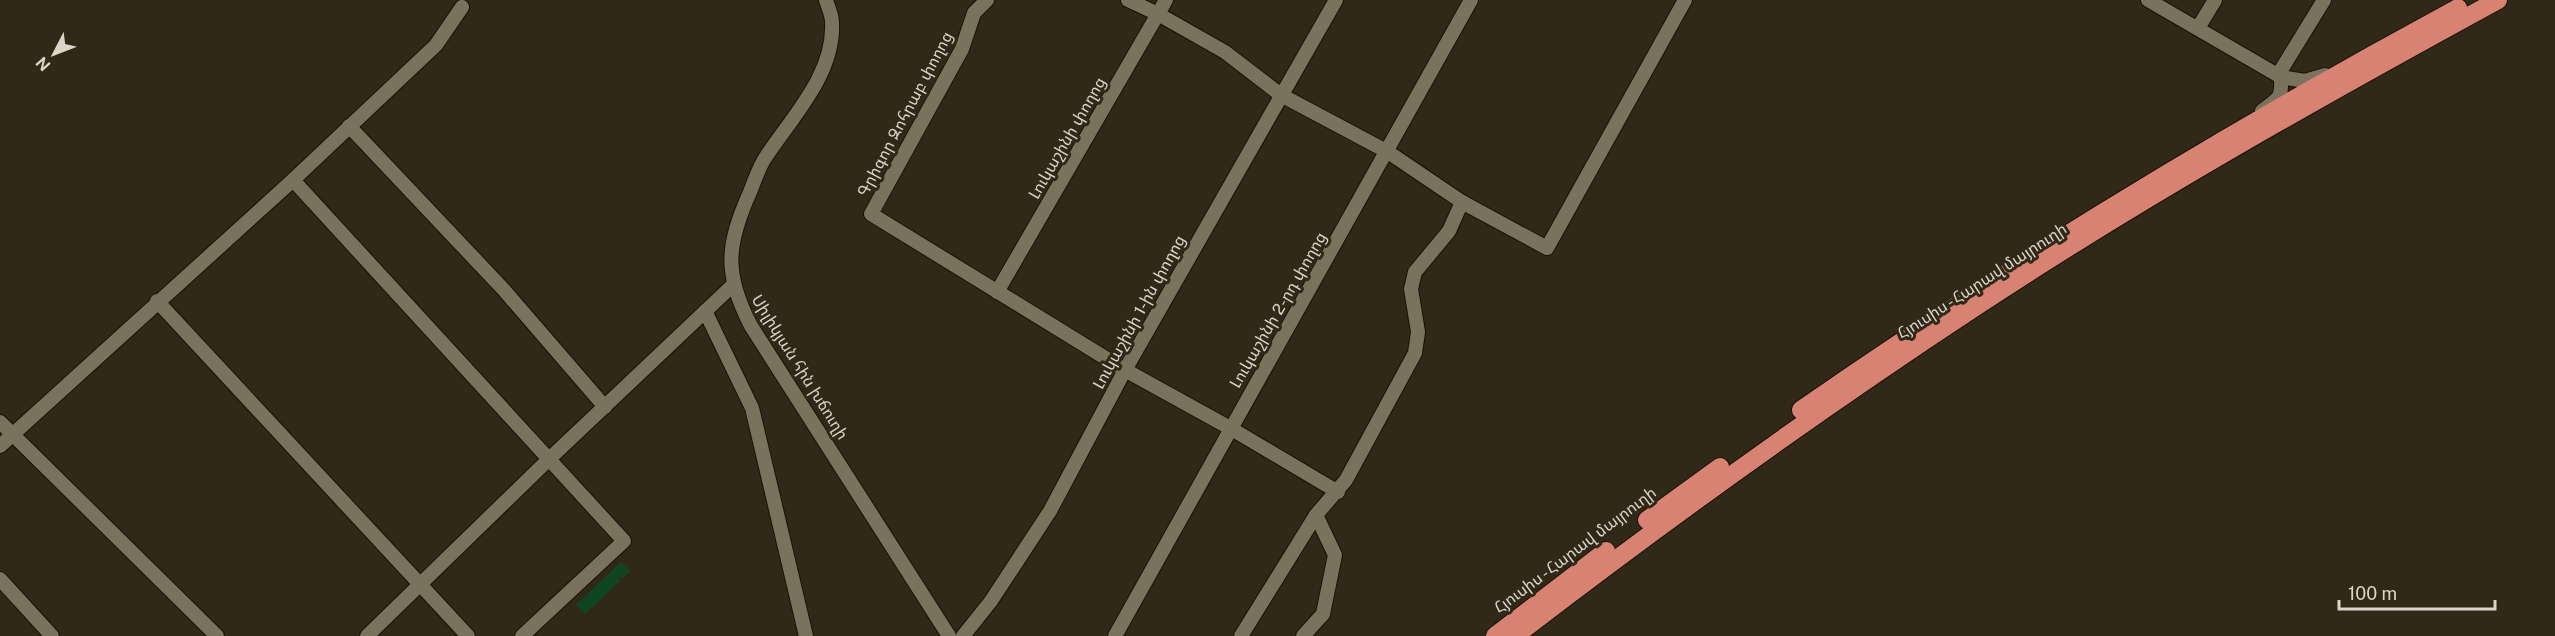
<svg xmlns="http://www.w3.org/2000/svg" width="2555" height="636" font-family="'Public Sans','Noto Sans Armenian',sans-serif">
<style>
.green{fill:#0f4523}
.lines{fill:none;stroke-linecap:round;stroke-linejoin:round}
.minor-casing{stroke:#191203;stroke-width:16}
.highway-casing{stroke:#191203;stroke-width:20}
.minor{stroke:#7b725e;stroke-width:14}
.highway{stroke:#d88274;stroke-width:18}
.labels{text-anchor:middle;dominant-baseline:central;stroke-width:6;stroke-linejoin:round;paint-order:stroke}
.street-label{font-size:16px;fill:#dad5ca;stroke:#312918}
</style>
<rect width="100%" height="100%" fill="#312918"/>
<polygon class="green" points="621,562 630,571 622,579 619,576 618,578 620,581 585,614 576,605"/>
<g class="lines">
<defs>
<g id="minor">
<path d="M 826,0 C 828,7 832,15 832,22 C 835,73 793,116 767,155 C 759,166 755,180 750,192 C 726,246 724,274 751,326 L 949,636"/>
<polyline points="987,0 974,13 962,49 871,214 1125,370 1230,428 1338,492"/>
<polyline points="1128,0 1158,14 1225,52 1281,95 1388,152 1462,202 1547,248 1685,0"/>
<polyline points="2148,0 2281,77 2305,81 2325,75"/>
<polyline points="2198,28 2215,0"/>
<polyline points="2278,75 2324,0"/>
<path d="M 2262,111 C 2279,97 2282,100 2281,77"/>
<polyline points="349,126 504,290 605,407"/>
<polyline points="293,180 624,541 522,636"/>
<polyline points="997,292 1166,0"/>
<polyline points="157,301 468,636"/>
<polyline points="705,311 752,408 806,636"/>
<polyline points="0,422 217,636"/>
<polyline points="0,446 293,180 436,45 462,7"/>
<polyline points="0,579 52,636"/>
<polyline points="367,636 547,461 733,285"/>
<polyline points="963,636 991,601 1050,511 1125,370 1336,0"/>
<polyline points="1115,636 1471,0"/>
<polyline points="1241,636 1316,515 1346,480 1415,353 1418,332 1411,289 1415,272 1449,231 1462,202"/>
<polyline points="1303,636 1323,614 1335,555 1316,515"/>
</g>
<g id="highway">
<path d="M 1801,410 C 2012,263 2232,130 2458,8"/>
<polyline points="1647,520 1720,467"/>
<polyline points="1495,636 1606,551"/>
<path d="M 1515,636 C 1666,520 1820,409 1980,304 C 2147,194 2322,96 2498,0"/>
</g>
</defs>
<use href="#minor" class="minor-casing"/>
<use href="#highway" class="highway-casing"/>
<use href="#minor" class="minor"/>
<use href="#highway" class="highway"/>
</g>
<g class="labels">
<g class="street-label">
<text transform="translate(905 114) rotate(-62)">Գրիգոր Զոհրաբ փողոց</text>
<text transform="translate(1067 138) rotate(-60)">Լուկաշինի փողոց</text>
<text transform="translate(1982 281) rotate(-33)">Հյուսիս - Հարավ մայրուղի</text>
<text transform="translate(1278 310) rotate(-60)">Լուկաշինի 2-րդ փողոց</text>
<text transform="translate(1139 312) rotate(-61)">Լուկաշինի 1-ին փողոց</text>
<text transform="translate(800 367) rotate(58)">Սիլիկյան հին խճուղի</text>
<text transform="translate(1575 550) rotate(-37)">Հյուսիս - Հարավ մայրուղի</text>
</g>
</g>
<g transform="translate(54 54) rotate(228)" stroke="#312918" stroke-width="4.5" paint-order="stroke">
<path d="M0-4.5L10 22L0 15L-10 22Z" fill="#dad5ca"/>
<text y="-9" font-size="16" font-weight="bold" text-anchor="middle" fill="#dad5ca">N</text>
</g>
<path d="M2339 600v9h156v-9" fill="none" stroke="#dad5ca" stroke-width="3"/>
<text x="2348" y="600" font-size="18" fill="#dad5ca" stroke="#312918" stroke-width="4.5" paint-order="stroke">100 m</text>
</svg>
